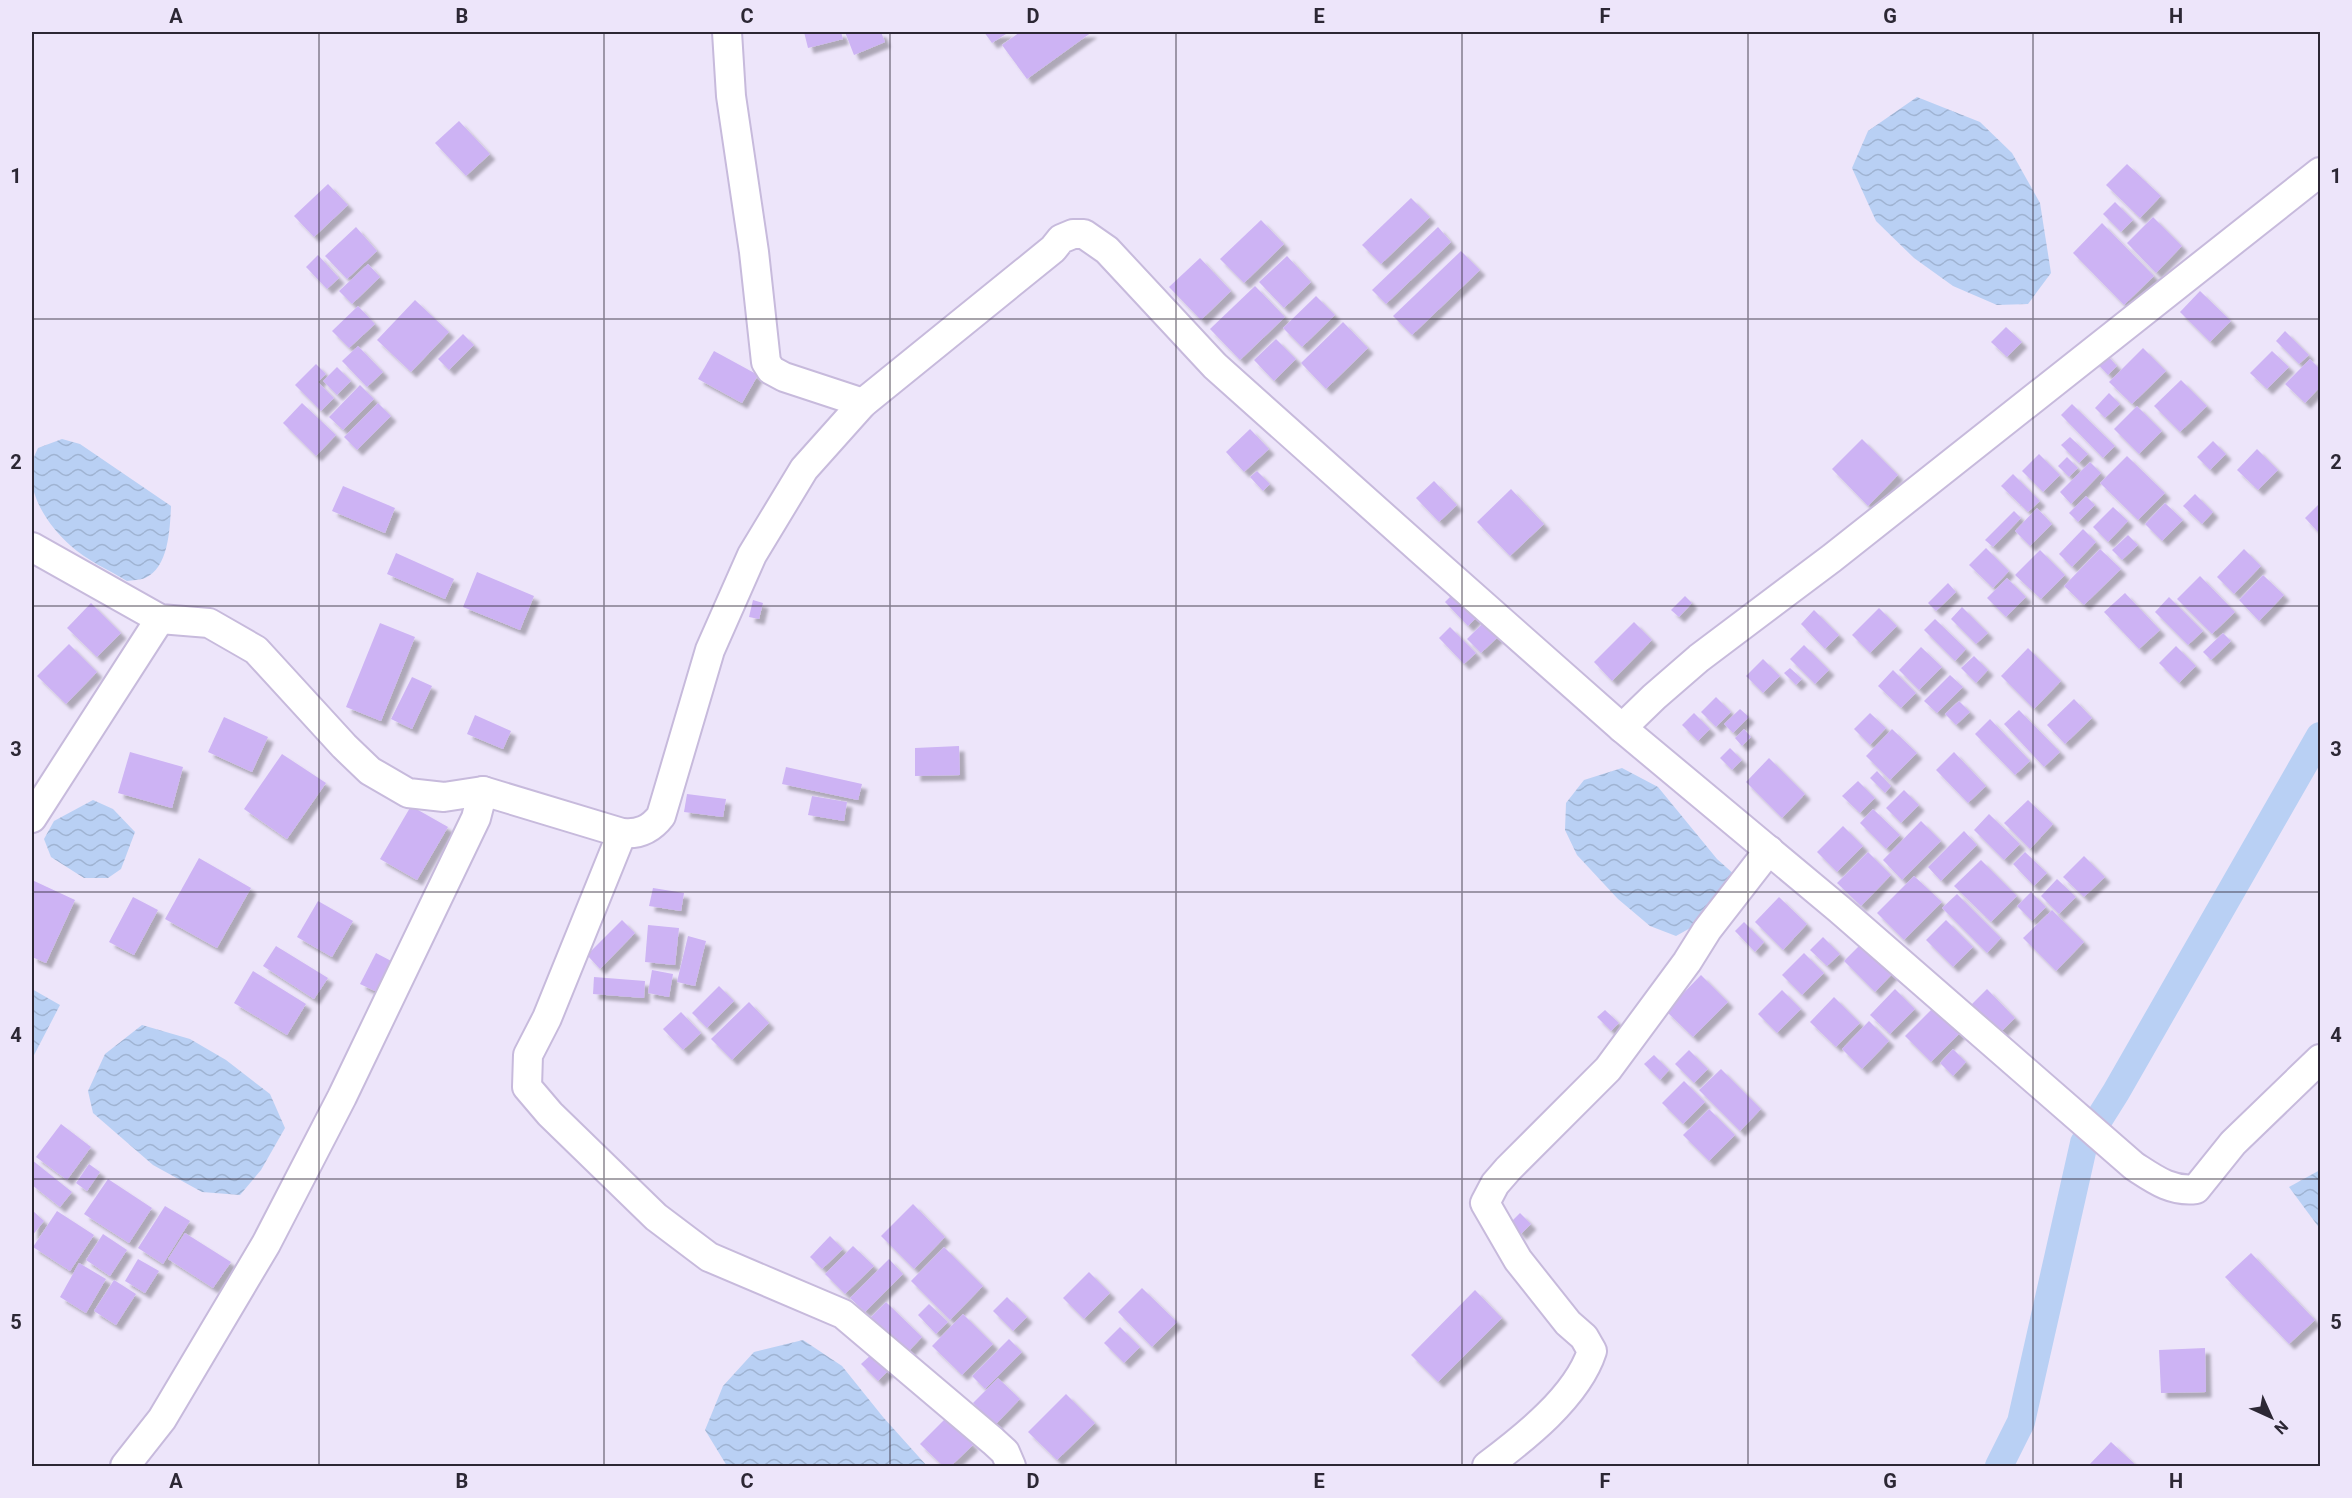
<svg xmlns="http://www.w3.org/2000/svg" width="2352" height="1498" font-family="Roboto,sans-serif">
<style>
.water{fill:url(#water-waves)}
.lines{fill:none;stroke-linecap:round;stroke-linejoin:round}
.canal{stroke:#b9d0f4;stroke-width:28}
.building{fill:#cdb3f4;filter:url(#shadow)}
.street-casing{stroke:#c7badc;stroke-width:32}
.street{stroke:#fff;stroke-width:28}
.grid{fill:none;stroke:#2c2734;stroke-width:1.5;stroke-opacity:0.55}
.neatline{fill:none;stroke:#2c2734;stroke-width:2}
.grid-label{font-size:20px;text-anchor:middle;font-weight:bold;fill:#2c2734}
</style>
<defs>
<pattern id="water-waves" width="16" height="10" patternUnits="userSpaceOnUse" patternTransform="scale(1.5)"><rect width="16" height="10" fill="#b9d0f4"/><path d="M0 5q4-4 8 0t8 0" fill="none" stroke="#9fb3d2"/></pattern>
<filter id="shadow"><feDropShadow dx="5.5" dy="5.5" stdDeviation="1.5" flood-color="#0004"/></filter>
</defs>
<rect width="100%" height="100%" fill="#ede5fa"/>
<g class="water">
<polygon points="1917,97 1980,122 2012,153 2040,203 2051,273 2028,304 1997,305 1953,286 1914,258 1876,221 1852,168 1868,131"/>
<path d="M 62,439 L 80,444 L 171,506 C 170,527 169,568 145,578 C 140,580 132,580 127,581 C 109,570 86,560 71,546 C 44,522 19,483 38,448 Z"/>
<polygon points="1622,768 1658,787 1717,859 1736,876 1701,922 1676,936 1650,926 1618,899 1577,855 1565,830 1566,803 1584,780"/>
<polygon points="93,800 113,809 135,832 121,869 108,878 84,878 51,857 44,839 54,821"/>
<polygon points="32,989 60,1005 32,1059"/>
<polygon points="142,1025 190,1039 226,1060 270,1094 285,1128 261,1170 240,1195 202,1192 153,1165 93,1113 88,1091 105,1054"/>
<polygon points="2320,1170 2320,1229 2289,1187"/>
<polygon points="803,1340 842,1366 883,1417 927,1466 727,1466 705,1430 723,1386 754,1352"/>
</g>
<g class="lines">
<polyline class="canal" points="1999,1466 2021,1422 2084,1143 2116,1092 2320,736"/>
</g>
<g class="building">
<polygon points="804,32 841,32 843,39 808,48"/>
<polygon points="845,32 881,32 885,42 854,55"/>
<polygon points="984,32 1009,32 992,43"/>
<polygon points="1020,32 1092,32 1027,79 1002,45"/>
<polygon points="459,121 490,154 466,176 435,143"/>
<polygon points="2127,164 2161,196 2140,218 2106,185"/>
<polygon points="328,184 348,205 314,237 294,216"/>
<polygon points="1411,198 1430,217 1381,264 1362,245"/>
<polygon points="2115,202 2133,220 2121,232 2103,214"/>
<polygon points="2153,217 2182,246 2156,273 2127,243"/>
<polygon points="1261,220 1284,244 1244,283 1220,259"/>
<polygon points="2102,223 2154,276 2124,305 2073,253"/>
<polygon points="356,227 377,251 347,279 325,256"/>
<polygon points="1438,227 1451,242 1386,304 1372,290"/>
<polygon points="1461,251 1480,270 1412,335 1393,316"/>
<polygon points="318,255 339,278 327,289 306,267"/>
<polygon points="1287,256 1311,282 1284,308 1259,282"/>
<polygon points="1200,258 1231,291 1201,320 1169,287"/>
<polygon points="368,264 380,277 352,304 339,291"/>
<polygon points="1255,286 1285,317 1240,360 1210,329"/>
<polygon points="2200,291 2231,321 2210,342 2180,312"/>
<polygon points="1316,296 1335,315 1302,347 1283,328"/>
<polygon points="415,300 449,332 411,372 377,340"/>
<polygon points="358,306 375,324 349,348 332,331"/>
<polygon points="1343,322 1368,348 1326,389 1301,363"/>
<polygon points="2006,327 2022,342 2007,357 1991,342"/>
<polygon points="2285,331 2309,355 2299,364 2276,341"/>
<polygon points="463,334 474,345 449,370 438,359"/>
<polygon points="1276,339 1296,359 1274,381 1254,360"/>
<polygon points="358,346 383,372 367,387 342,361"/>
<polygon points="2143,348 2166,371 2132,404 2109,382"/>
<polygon points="714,351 758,375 742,403 698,379"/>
<polygon points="2103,351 2117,366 2108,375 2094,360"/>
<polygon points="2272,351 2289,367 2267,389 2250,373"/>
<polygon points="2310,359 2320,369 2320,387 2305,403 2285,384"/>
<polygon points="316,364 326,374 318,382 334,398 321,411 295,385"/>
<polygon points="337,367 351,381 337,395 323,381"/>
<polygon points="2181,380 2207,406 2180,432 2154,406"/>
<polygon points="360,385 374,399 343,430 329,417"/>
<polygon points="2109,393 2120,404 2105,418 2095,408"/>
<polygon points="302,403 336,435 316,456 283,423"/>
<polygon points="378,403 391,416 357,450 344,437"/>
<polygon points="2072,404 2115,446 2103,458 2061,415"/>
<polygon points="2137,406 2162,431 2139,454 2114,429"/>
<polygon points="1250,429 1269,449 1244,472 1226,452"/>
<polygon points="2070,437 2088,454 2079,463 2061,445"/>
<polygon points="1862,439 1898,475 1868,506 1832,469"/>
<polygon points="2213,441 2226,454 2210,470 2197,457"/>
<polygon points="2257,449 2278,470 2258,490 2237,470"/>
<polygon points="2039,454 2060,475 2043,492 2022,471"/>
<polygon points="2127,456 2165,493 2138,520 2100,483"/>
<polygon points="2067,457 2078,468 2069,477 2058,466"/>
<polygon points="2090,462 2101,473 2071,504 2060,492"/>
<polygon points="1257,471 1270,484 1263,491 1250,477"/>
<polygon points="2013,474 2040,501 2028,512 2001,486"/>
<polygon points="1434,481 1457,505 1439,522 1416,498"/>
<polygon points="343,486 395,508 385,533 332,511"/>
<polygon points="1511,489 1544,524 1510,556 1477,522"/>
<polygon points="2195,494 2213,512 2202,524 2183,506"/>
<polygon points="2086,496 2095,505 2078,522 2069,513"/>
<polygon points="2165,503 2183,520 2162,541 2145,524"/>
<polygon points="2318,505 2320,508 2320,530 2318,532 2305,518"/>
<polygon points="2113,507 2128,521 2108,542 2093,527"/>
<polygon points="2037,508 2052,524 2030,546 2015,531"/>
<polygon points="2014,511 2021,518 1993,547 1985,540"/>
<polygon points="2083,529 2096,542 2072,567 2059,554"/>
<polygon points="2128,535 2138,545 2122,560 2112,550"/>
<polygon points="1986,548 2009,571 1993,588 1969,565"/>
<polygon points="2100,549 2121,569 2084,605 2064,586"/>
<polygon points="2244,549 2261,566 2234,594 2217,577"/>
<polygon points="2040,550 2065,575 2041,599 2015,575"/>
<polygon points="396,553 454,579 445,599 387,574"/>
<polygon points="477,572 534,596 520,630 463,607"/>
<polygon points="2263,575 2284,595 2259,621 2239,600"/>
<polygon points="2200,576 2235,612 2212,634 2177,599"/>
<polygon points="2007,578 2026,597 2006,617 1987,598"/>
<polygon points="1948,583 1956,592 1936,611 1928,603"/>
<polygon points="1459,588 1482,612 1468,626 1445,602"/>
<polygon points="2125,593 2160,630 2139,649 2104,612"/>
<polygon points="1685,596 1692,603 1679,617 1671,610"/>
<polygon points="2169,597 2203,631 2188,645 2155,612"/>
<polygon points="753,600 763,603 759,619 749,617"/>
<polygon points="91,603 121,633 97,657 67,628"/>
<polygon points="1962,607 1988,633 1976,644 1951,619"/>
<polygon points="1879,608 1897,626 1870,653 1852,635"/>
<polygon points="1814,610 1839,635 1825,649 1801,624"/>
<polygon points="1489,617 1503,632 1481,653 1467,639"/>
<polygon points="1935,619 1966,649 1955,661 1924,630"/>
<polygon points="1634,622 1652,640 1612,681 1594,662"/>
<polygon points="380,623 415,637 381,721 346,707"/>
<polygon points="1450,627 1476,653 1464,664 1439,638"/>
<polygon points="2223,633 2231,641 2211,660 2203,652"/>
<polygon points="69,644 97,672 66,704 37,676"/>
<polygon points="1804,645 1829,670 1815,684 1790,659"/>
<polygon points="2176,646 2196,666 2179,683 2159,663"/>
<polygon points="1921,647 1942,667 1919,690 1899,670"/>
<polygon points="2028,648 2061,681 2034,709 2001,676"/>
<polygon points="1974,656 1988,670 1976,683 1961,668"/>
<polygon points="1763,659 1780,676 1763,693 1746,676"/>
<polygon points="1790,668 1802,679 1796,685 1784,673"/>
<polygon points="1893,670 1916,693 1901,708 1878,686"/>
<polygon points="1950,675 1963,687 1937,713 1924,701"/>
<polygon points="412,677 432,686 412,729 391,719"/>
<polygon points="1716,697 1731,712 1716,727 1701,712"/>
<polygon points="2074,699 2092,718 2065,744 2047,725"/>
<polygon points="1959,701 1970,712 1956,725 1945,714"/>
<polygon points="1740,709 1749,717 1733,733 1724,724"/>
<polygon points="2019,710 2060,752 2044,767 2004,724"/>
<polygon points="1694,713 1710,729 1698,741 1682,725"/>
<polygon points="1870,713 1886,728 1870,745 1854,729"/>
<polygon points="475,715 511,731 503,749 467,734"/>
<polygon points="224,717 268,737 252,772 208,752"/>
<polygon points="1990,719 2030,761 2015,775 1975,734"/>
<polygon points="1744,729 1751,737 1742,746 1735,738"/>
<polygon points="1892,729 1917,753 1890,780 1866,756"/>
<polygon points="959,746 960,775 915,776 915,748"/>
<polygon points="1730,748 1742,760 1732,770 1720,758"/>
<polygon points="130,752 183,767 172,808 118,793"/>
<polygon points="1954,752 1986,786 1968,803 1936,770"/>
<polygon points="282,754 326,783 287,839 244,809"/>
<polygon points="1769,758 1805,794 1782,818 1746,782"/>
<polygon points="786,767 862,784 858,800 782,784"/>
<polygon points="1877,771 1891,786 1885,793 1870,778"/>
<polygon points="1858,781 1875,798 1860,813 1842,796"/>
<polygon points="1904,790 1919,805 1901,823 1886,808"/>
<polygon points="687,794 726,799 723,817 684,812"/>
<polygon points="812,796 847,802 844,821 808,815"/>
<polygon points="2028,800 2053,824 2030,849 2004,823"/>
<polygon points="411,806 448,827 417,880 380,859"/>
<polygon points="1873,809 1900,835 1886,849 1860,823"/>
<polygon points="1989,814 2020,844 2004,860 1974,830"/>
<polygon points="1921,821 1941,841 1902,880 1883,860"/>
<polygon points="1843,826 1863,846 1837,872 1817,852"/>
<polygon points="1964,831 1977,845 1941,881 1928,867"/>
<polygon points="1868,852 1891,875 1861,906 1837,883"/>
<polygon points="2025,852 2047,873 2034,886 2013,864"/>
<polygon points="2084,856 2105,877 2084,897 2063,877"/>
<polygon points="199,858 251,888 217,948 165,919"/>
<polygon points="1981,860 2017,896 1991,922 1954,886"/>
<polygon points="1914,876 1942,902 1904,940 1877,913"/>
<polygon points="2057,879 2076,897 2059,914 2041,896"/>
<polygon points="32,880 75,900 46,963 32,957"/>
<polygon points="653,888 684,893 681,911 649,906"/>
<polygon points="2031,892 2046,907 2032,921 2017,906"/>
<polygon points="1957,894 2001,938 1987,953 1942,908"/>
<polygon points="133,897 158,910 134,955 109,942"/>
<polygon points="1779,897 1807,924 1783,950 1755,922"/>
<polygon points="318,901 353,921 332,957 297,937"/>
<polygon points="2052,910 2084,942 2056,971 2023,938"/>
<polygon points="622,920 635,933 600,969 587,955"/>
<polygon points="1946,920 1973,947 1953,967 1926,940"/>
<polygon points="1744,922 1764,942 1755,952 1735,931"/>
<polygon points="648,925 679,928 675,965 645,962"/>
<polygon points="688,936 706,941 695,986 677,982"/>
<polygon points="1823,937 1840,954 1827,966 1810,950"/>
<polygon points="1864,941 1895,971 1875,992 1844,961"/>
<polygon points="276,946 328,978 314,999 263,966"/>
<polygon points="376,953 393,962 377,992 360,984"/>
<polygon points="1804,953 1824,973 1802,995 1782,975"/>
<polygon points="652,970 673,974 669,997 648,993"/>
<polygon points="253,971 306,1004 287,1035 234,1003"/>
<polygon points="1701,975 1728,1002 1693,1037 1666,1011"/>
<polygon points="594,977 645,981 644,998 593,994"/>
<polygon points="719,986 734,1001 707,1028 692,1013"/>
<polygon points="1895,989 1915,1009 1890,1034 1870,1015"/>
<polygon points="1987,989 2015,1018 1998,1035 1969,1007"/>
<polygon points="1782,990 1801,1009 1777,1033 1758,1014"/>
<polygon points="1834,997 1860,1023 1836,1047 1810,1022"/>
<polygon points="749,1002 769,1023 732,1060 711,1039"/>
<polygon points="1937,1004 1963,1030 1931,1062 1905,1036"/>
<polygon points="1605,1010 1619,1023 1611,1031 1597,1017"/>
<polygon points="681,1012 701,1033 683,1050 663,1029"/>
<polygon points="1869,1021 1889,1041 1862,1069 1842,1049"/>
<polygon points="1953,1049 1966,1062 1953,1076 1940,1063"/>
<polygon points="1689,1050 1708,1069 1694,1083 1675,1064"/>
<polygon points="1654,1055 1669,1070 1660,1080 1644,1064"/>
<polygon points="1721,1069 1761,1109 1740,1131 1699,1090"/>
<polygon points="1684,1081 1705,1102 1683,1124 1662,1103"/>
<polygon points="1709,1109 1735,1135 1709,1161 1683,1135"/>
<polygon points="61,1124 91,1147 67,1180 36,1157"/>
<polygon points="32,1160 72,1192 60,1207 32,1185"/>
<polygon points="89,1164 100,1172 87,1191 76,1183"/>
<polygon points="108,1179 152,1208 129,1243 84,1214"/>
<polygon points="913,1204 945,1237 914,1269 881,1236"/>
<polygon points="165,1206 190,1221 163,1264 138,1248"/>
<polygon points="32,1210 44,1221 32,1236"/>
<polygon points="57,1211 94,1235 70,1271 33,1247"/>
<polygon points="1520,1213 1531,1224 1521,1234 1510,1223"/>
<polygon points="185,1233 231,1262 213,1288 168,1259"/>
<polygon points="103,1234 127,1250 110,1276 86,1260"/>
<polygon points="830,1236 843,1249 822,1269 810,1257"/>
<polygon points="853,1246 874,1266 845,1294 825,1274"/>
<polygon points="944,1247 983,1286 950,1320 911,1281"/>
<polygon points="2251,1253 2315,1320 2289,1344 2225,1277"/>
<polygon points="138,1259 159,1271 145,1293 125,1281"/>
<polygon points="889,1259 903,1274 865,1312 850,1298"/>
<polygon points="79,1263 106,1279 86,1313 60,1297"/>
<polygon points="1089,1272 1110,1293 1084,1319 1063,1298"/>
<polygon points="114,1280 136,1294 116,1325 94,1311"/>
<polygon points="1142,1288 1177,1322 1152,1347 1118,1312"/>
<polygon points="1475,1290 1502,1318 1438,1382 1411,1355"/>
<polygon points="1007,1297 1027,1317 1013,1331 993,1311"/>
<polygon points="886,1302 922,1337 906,1354 870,1318"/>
<polygon points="929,1304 948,1322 936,1334 918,1315"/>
<polygon points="963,1314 993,1344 962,1375 932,1346"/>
<polygon points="1120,1327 1140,1347 1124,1363 1104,1343"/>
<polygon points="1009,1339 1022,1352 985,1389 972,1376"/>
<polygon points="2205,1348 2206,1392 2161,1393 2159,1350"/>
<polygon points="873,1353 889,1370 878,1381 861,1364"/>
<polygon points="998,1378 1020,1399 995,1425 973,1403"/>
<polygon points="1066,1394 1095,1423 1057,1460 1028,1432"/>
<polygon points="946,1418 973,1445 951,1466 943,1466 920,1444"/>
<polygon points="2111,1442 2137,1466 2088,1466"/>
</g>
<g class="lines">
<defs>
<g id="street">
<polyline points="727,32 731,96 754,252 766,362 771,370 784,377 863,403"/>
<path d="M 32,547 L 160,619 L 209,623 L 256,650 L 344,746 L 370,771 L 408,793 L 444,797 L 483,791 L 622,833 C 639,835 651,829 661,816 L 710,650 L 752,555 L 804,469 L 863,403 L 1053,249 L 1061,239 L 1073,234 L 1084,234 L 1107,250 L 1215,366 L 1422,551 L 1622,728 L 1839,909 L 2134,1166 C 2154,1179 2171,1192 2196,1189 L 2233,1143 L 2320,1059"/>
<polyline points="1622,728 1654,697 1699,658 1832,558 2320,172"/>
<polyline points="32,818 160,619"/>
<polyline points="622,833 547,1018 528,1055 527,1087 550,1114 656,1217 709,1257 843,1314 993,1441 1005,1452 1011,1466"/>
<polyline points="125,1466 162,1419 266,1244 342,1097 476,818 483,791"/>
<path d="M 1487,1466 C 1524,1438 1577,1397 1592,1351 L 1584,1337 L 1568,1323 L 1518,1260 L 1485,1203 L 1495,1184 L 1508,1169 L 1608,1069 L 1687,962 L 1707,930 L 1769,850"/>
</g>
</defs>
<use href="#street" class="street-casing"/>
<use href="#street" class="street"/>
</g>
<path class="grid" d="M 319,32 L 319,1466M 604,32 L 604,1466M 890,32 L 890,1466M 1176,32 L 1176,1466M 1462,32 L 1462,1466M 1748,32 L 1748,1466M 2033,32 L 2033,1466M 32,319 L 2320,319M 32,606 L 2320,606M 32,892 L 2320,892M 32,1179 L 2320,1179"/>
<rect width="2352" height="1498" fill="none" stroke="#ede5fa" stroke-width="66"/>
<g transform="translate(2271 1417) rotate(135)" stroke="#ede5fa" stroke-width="4.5" paint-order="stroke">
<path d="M0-4.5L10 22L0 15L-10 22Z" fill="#2c2734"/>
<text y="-9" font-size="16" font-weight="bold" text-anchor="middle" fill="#2c2734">N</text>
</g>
<rect x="33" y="33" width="2286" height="1432" class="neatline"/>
<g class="grid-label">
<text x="176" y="23">A</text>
<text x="462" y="23">B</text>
<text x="747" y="23">C</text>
<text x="1033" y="23">D</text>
<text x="1319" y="23">E</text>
<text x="1605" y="23">F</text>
<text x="1890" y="23">G</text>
<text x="2176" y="23">H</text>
<text x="16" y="183">1</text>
<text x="2336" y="183">1</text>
<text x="16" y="469">2</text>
<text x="2336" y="469">2</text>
<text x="16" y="756">3</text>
<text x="2336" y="756">3</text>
<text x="16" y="1042">4</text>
<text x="2336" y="1042">4</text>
<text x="16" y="1329">5</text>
<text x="2336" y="1329">5</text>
<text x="176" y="1488">A</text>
<text x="462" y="1488">B</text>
<text x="747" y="1488">C</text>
<text x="1033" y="1488">D</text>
<text x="1319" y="1488">E</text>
<text x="1605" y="1488">F</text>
<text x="1890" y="1488">G</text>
<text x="2176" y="1488">H</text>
</g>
</svg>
